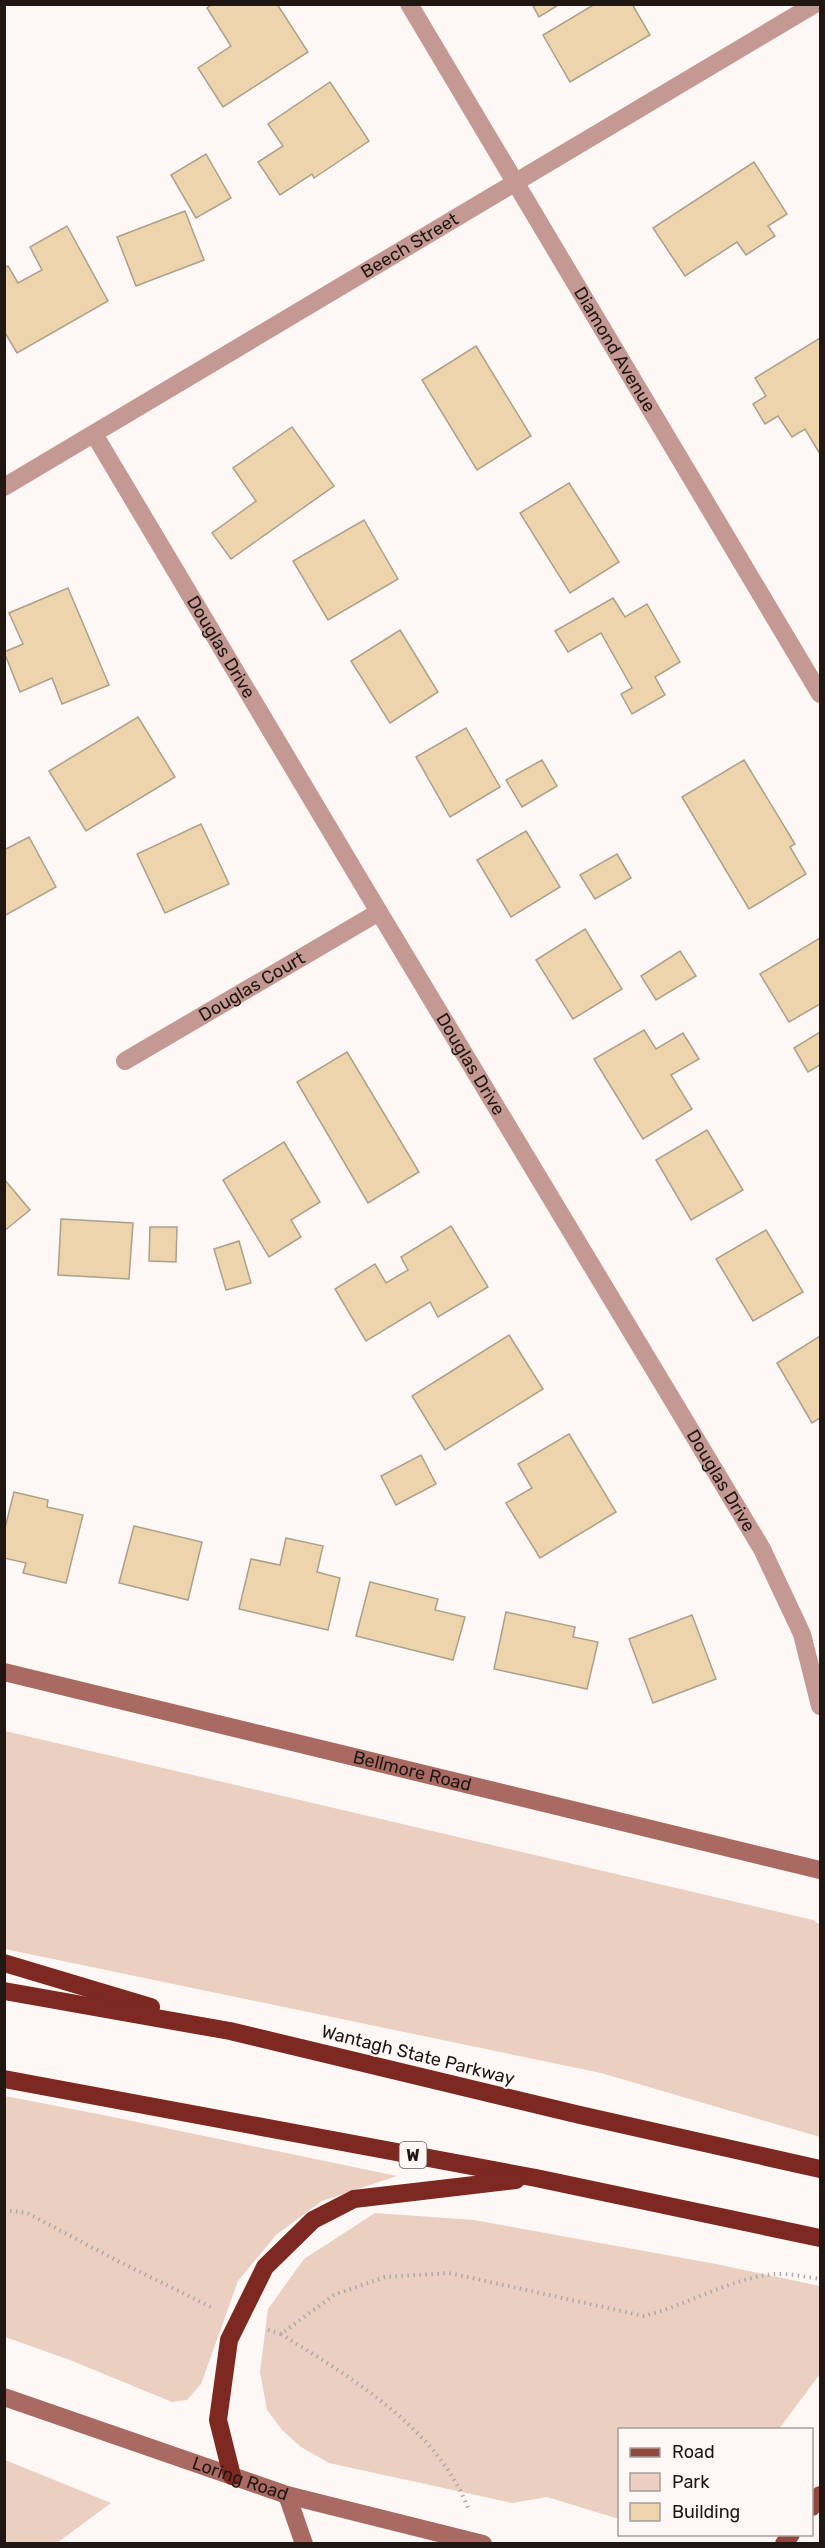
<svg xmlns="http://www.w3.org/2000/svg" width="825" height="2548" font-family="Rubik,sans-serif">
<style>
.green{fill:#ebcfc0}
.building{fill:#edd4ac;stroke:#ada08b;stroke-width:1.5}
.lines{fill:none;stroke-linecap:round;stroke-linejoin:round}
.path{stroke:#b0a9a6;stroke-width:4;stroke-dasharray:1.5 4.5;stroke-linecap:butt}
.street{stroke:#c59993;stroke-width:18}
.secondary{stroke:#a86a62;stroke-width:18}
.primary{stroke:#92483f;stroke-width:18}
.highway{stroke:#7d2821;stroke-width:18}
.labels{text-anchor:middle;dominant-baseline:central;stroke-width:4.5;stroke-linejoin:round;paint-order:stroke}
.shield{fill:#fdf8f5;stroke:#625a56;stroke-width:1.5}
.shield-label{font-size:16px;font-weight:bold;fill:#201712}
.street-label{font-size:18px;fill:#201712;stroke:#fdf8f5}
</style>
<rect width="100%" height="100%" fill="#fdf8f5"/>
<g class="green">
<polygon points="5,1731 813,1920 820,1925 820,2137 601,2073 5,1949"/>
<polygon points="5,2096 108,2116 397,2176 322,2201 276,2235 238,2281 201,2384 187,2400 172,2402 70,2360 5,2337"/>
<polygon points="375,2213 474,2220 716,2264 820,2286 820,2374 779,2429 620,2430 619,2519 547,2497 512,2503 329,2463 301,2447 282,2430 267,2410 260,2372 268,2309 304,2259"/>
<polygon points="5,2460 111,2503 57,2543 5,2543"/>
</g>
<g class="building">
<polygon points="213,4 277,4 308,52 223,107 198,68 231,46 207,8"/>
<polygon points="532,4 560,4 539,17"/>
<polygon points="595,4 632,4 650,35 570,82 543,35"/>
<polygon points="330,82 369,141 314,178 312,174 280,195 258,162 283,146 268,124"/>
<polygon points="206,154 231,198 196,218 171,175"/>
<polygon points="754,162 787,214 768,226 775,236 746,255 737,242 685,276 653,228"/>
<polygon points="185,211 204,260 136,286 117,237"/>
<polygon points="67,226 108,301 17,353 4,331 4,268 8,266 18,283 42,270 30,247"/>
<polygon points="820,338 820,454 805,429 792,437 778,416 765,424 753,404 766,396 755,378"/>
<polygon points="476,346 531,436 477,470 422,380"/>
<polygon points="292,427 334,486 231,559 212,533 256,501 233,468"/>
<polygon points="569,483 619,562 570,593 520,513"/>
<polygon points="364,520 398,579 328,620 293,561"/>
<polygon points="68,588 109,685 62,704 52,678 20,692 4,652 23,644 9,613"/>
<polygon points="613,598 625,617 647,604 680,662 655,677 665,695 632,714 621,694 632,688 601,633 568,652 555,631"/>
<polygon points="400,630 438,692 390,723 351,661"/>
<polygon points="138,717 175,777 86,831 49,771"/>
<polygon points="466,728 500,787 450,817 416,757"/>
<polygon points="542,760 557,786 522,807 506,780"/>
<polygon points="744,760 795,844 790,847 806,874 749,909 682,797"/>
<polygon points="201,824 229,884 165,913 137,854"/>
<polygon points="526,831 560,887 511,917 477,860"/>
<polygon points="29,837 56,887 4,916 4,850"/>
<polygon points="617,854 631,878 595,899 580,875"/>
<polygon points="585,929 622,989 573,1019 536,960"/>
<polygon points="820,938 820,1004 789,1022 760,974"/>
<polygon points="680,951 696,976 656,1000 641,976"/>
<polygon points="644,1030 656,1049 683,1033 699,1059 671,1075 692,1109 643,1139 594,1059"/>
<polygon points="820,1032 820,1065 808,1072 794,1048"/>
<polygon points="347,1052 419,1172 368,1203 297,1082"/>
<polygon points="707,1130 743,1190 691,1220 656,1160"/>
<polygon points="284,1142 320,1202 291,1220 301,1237 269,1257 223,1180"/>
<polygon points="4,1179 30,1210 4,1231"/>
<polygon points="61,1219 133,1223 129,1279 58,1275"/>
<polygon points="451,1226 488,1287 438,1317 430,1302 366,1341 335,1289 375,1264 386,1283 408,1270 401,1257"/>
<polygon points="150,1227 177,1227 176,1262 149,1261"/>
<polygon points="766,1230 803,1292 753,1321 716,1259"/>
<polygon points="239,1241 251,1283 226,1290 214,1249"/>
<polygon points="509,1335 543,1389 445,1450 412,1396"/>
<polygon points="820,1336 820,1418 812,1423 777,1363"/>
<polygon points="569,1434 616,1512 540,1558 506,1503 532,1488 518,1464"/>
<polygon points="421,1455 436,1484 396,1505 381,1476"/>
<polygon points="14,1492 48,1500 47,1507 83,1515 66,1583 23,1573 26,1563 4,1558 4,1532"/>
<polygon points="134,1526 202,1542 188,1600 119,1583"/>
<polygon points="286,1538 323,1546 317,1572 340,1578 328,1630 239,1609 251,1559 280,1565"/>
<polygon points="370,1582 438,1599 435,1610 465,1617 453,1660 356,1636"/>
<polygon points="506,1612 575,1627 573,1637 598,1642 587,1689 494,1669"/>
<polygon points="692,1615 716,1679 653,1703 629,1639"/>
</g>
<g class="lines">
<g class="path">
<polyline points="4,2210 27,2213 116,2260 211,2307"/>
<path d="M 268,2330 L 281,2334 L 334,2295 L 385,2277 L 449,2273 L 644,2316 C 687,2305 729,2279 774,2274 C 788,2273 806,2277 820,2279"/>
<path d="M 281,2334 C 350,2377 437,2428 468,2508"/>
</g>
<g class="street">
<path id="s1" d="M 409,4 L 820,694"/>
<path id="s2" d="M 94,434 L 379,912 L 762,1549 L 802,1634 L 820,1706"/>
<path id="s3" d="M 4,487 L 815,4"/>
<path id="s4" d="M 125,1061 L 379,912"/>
</g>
<g class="secondary">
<path id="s5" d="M 4,1672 L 820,1870"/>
<path id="s6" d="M 4,2397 L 287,2495 L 483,2544"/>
<polyline points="287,2495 304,2544"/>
</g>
<g class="primary">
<polyline points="812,2507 820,2495"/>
<polyline points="784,2544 791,2534"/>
</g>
<g class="highway">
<polyline points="4,1963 151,2007"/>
<polyline points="4,1991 230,2031 580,2115 820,2169"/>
<polyline points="4,2079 536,2178 820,2238"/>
<polyline points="232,2476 218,2420 229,2340 265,2267 313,2220 354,2199 516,2180"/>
</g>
</g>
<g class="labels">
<rect class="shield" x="399.5" y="2142" width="27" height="26" rx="4.5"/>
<g class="shield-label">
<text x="413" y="2155">W</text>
</g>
<g class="street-label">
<text stroke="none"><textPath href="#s3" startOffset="472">Beech Street</textPath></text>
<text stroke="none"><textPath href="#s1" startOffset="402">Diamond Avenue</textPath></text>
<text stroke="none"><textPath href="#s2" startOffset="248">Douglas Drive</textPath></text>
<text stroke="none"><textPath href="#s4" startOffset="147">Douglas Court</textPath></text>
<text stroke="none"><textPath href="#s2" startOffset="734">Douglas Drive</textPath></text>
<text stroke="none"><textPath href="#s2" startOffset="1220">Douglas Drive</textPath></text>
<text stroke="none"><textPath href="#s5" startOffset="420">Bellmore Road</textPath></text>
<text transform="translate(418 2055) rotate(14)">Wantagh State Parkway</text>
<text stroke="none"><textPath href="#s6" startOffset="250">Loring Road</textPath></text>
</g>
</g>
<rect width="825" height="2548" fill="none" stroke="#201712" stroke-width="12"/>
<rect x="618" y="2428" width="195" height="108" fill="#fdf8f5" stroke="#a59e9a" stroke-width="1.5"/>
<rect x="630" y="2448" width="30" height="9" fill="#92483f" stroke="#a59e9a" stroke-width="1.5"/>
<text x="672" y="2458" font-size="18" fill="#201712">Road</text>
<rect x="630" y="2473" width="30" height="18" fill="#ebcfc0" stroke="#a59e9a" stroke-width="1.5"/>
<text x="672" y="2488" font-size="18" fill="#201712">Park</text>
<rect x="630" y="2503" width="30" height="18" fill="#edd4ac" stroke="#a59e9a" stroke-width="1.5"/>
<text x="672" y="2518" font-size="18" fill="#201712">Building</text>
</svg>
